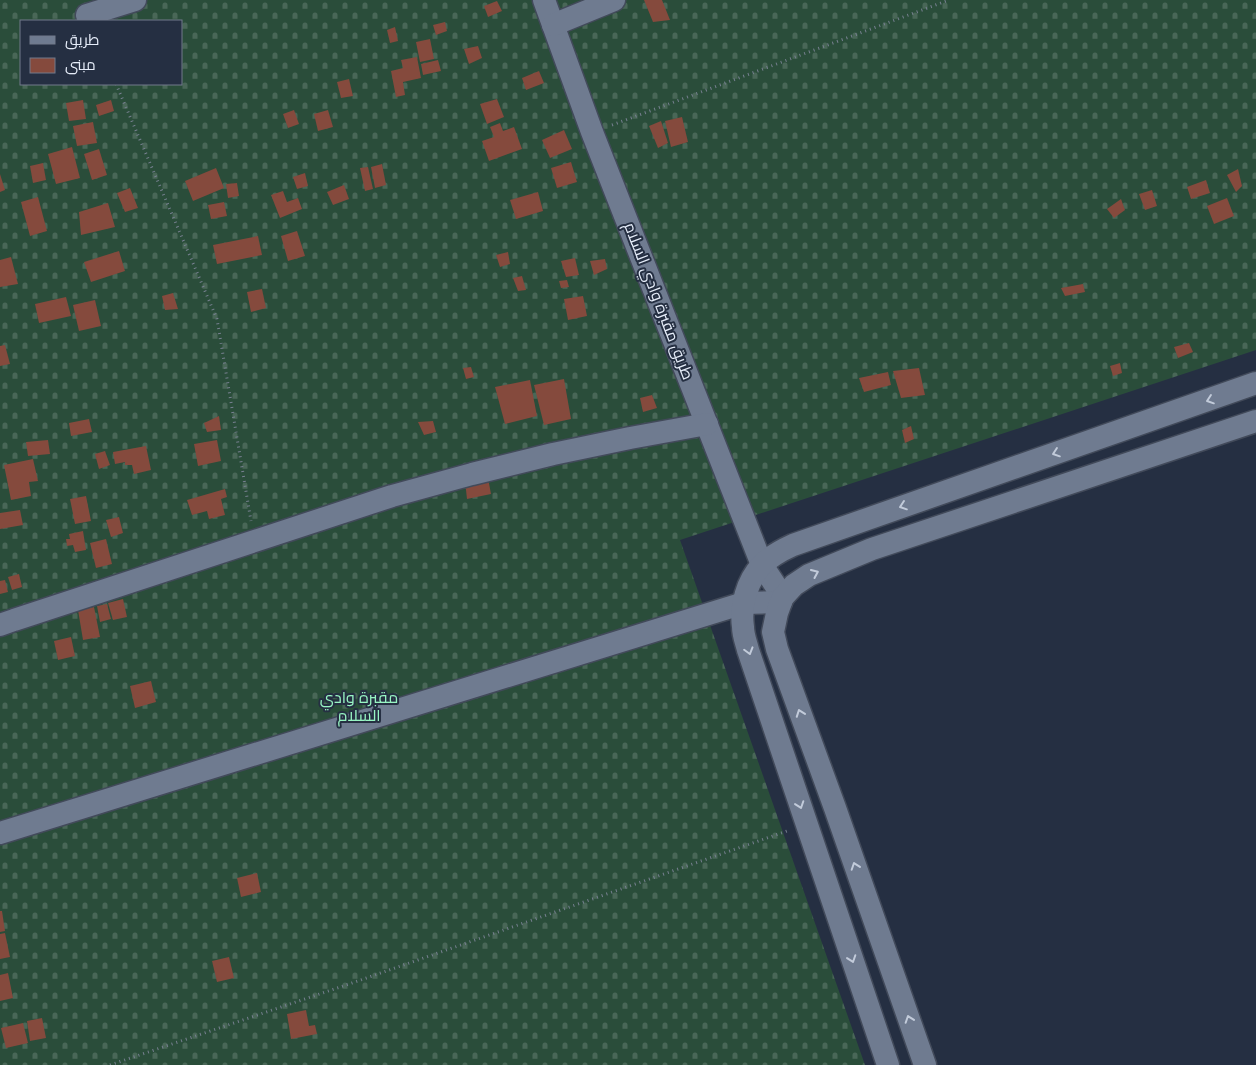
<svg xmlns="http://www.w3.org/2000/svg" width="1256" height="1065" font-family="'Fira Sans',Cairo,sans-serif">
<style>
.cemetery{fill:url(#cemetery-stones);fill-rule:evenodd}
.building{fill:#854a3d}
.lines{fill:none;stroke-linecap:round;stroke-linejoin:round}
.minor-casing{stroke:#424a5a;stroke-width:25}
.path{stroke:#778090;stroke-width:3;stroke-dasharray:1 4;stroke-linecap:butt}
.minor{stroke:#6f7b90;stroke-width:22}
.oneway{stroke:#c2cbda}
.labels{text-anchor:middle;dominant-baseline:central;stroke-width:4;stroke-linejoin:round;paint-order:stroke}
.street-label{font-size:16px;fill:#e6edf9;stroke:#252f42}
.park-label{font-size:16px;fill:#98f5c3;stroke:#252f42}
</style>
<defs>
<pattern id="cemetery-stones" width="16" height="16" patternUnits="userSpaceOnUse" patternTransform="scale(1.25)"><rect width="16" height="16" fill="#2a4d3a"/><path d="M2 7V4a2 2 0 0 1 4 0v3zM10 15v-3a2 2 0 0 1 4 0v3z" fill="#496757"/></pattern>
</defs>
<rect width="100%" height="100%" fill="#252f42"/>
<path class="cemetery" d="M 0,0 L 1256,0 L 1256,350 L 680,540 L 865,1065 L 0,1065 ZM 21,21 L 181,21 L 181,84 L 21,84 Z"/>
<g class="building">
<polygon points="644,0 662,0 670,20 653,22"/>
<polygon points="497,1 502,11 488,17 484,6"/>
<polygon points="445,22 447,31 436,35 433,25"/>
<polygon points="395,27 398,41 390,43 387,30"/>
<polygon points="430,39 434,59 420,62 416,42"/>
<polygon points="478,46 482,58 469,64 464,49"/>
<polygon points="417,57 421,78 403,82 405,95 396,97 391,71 403,68 401,60"/>
<polygon points="438,60 441,71 423,75 421,64"/>
<polygon points="539,71 544,83 526,90 522,78"/>
<polygon points="349,79 353,96 341,98 337,82"/>
<polygon points="497,99 504,117 487,124 480,104"/>
<polygon points="83,100 86,119 69,121 66,103"/>
<polygon points="111,100 114,111 99,116 96,105"/>
<polygon points="294,110 299,124 288,128 283,114"/>
<polygon points="328,110 333,127 318,131 314,114"/>
<polygon points="682,117 688,142 671,147 665,121"/>
<polygon points="661,121 668,143 658,148 649,126"/>
<polygon points="93,122 97,143 77,146 73,126"/>
<polygon points="500,123 503,131 514,127 522,149 489,161 482,141 494,137 490,127"/>
<polygon points="564,130 572,149 550,158 542,140"/>
<polygon points="72,147 80,178 56,184 48,154"/>
<polygon points="99,149 107,175 92,180 84,154"/>
<polygon points="571,162 577,182 557,188 551,168"/>
<polygon points="43,163 46,180 33,183 30,166"/>
<polygon points="382,164 386,185 375,188 371,167"/>
<polygon points="368,167 373,189 365,191 360,168"/>
<polygon points="216,168 224,188 193,201 185,181"/>
<polygon points="1238,169 1242,186 1236,192 1227,175"/>
<polygon points="305,173 308,186 297,189 293,177"/>
<polygon points="0,174 5,190 0,192"/>
<polygon points="1206,180 1210,193 1191,199 1187,187"/>
<polygon points="237,183 239,196 228,198 226,184"/>
<polygon points="344,185 349,199 333,205 327,192"/>
<polygon points="130,188 138,208 125,212 117,193"/>
<polygon points="1152,190 1157,206 1145,210 1139,194"/>
<polygon points="283,191 287,202 298,198 302,209 280,218 271,195"/>
<polygon points="538,192 543,211 516,219 510,200"/>
<polygon points="38,197 47,231 30,236 21,202"/>
<polygon points="1227,198 1234,216 1214,224 1207,206"/>
<polygon points="1121,199 1125,210 1114,218 1107,209"/>
<polygon points="224,202 227,216 211,219 208,205"/>
<polygon points="108,203 115,227 81,235 79,212"/>
<polygon points="297,231 305,256 288,261 281,236"/>
<polygon points="258,236 262,255 217,264 213,245"/>
<polygon points="119,251 125,271 91,282 84,262"/>
<polygon points="508,252 510,264 500,267 496,255"/>
<polygon points="11,257 18,284 0,287 0,260"/>
<polygon points="575,258 579,275 566,277 561,261"/>
<polygon points="605,259 607,269 594,275 590,261"/>
<polygon points="522,276 526,290 518,291 513,278"/>
<polygon points="567,280 569,287 561,288 559,281"/>
<polygon points="1083,284 1085,292 1065,296 1061,288"/>
<polygon points="262,289 266,308 251,312 247,292"/>
<polygon points="173,293 178,309 165,310 162,296"/>
<polygon points="583,296 587,316 568,320 564,299"/>
<polygon points="66,297 71,316 39,323 35,304"/>
<polygon points="95,300 101,326 79,331 73,305"/>
<polygon points="1189,343 1193,352 1178,358 1174,347"/>
<polygon points="5,345 10,364 0,366 0,346"/>
<polygon points="1120,363 1122,373 1113,376 1110,366"/>
<polygon points="471,367 474,377 466,379 463,368"/>
<polygon points="919,368 925,395 901,398 893,371"/>
<polygon points="888,372 891,385 864,392 859,378"/>
<polygon points="564,379 571,419 544,425 534,385"/>
<polygon points="530,380 537,416 505,424 495,387"/>
<polygon points="652,395 657,408 643,412 640,398"/>
<polygon points="219,416 221,430 207,432 204,423"/>
<polygon points="89,419 92,432 71,436 69,423"/>
<polygon points="433,421 436,432 424,435 418,422"/>
<polygon points="911,426 914,439 905,443 902,430"/>
<polygon points="48,440 50,454 28,456 26,442"/>
<polygon points="217,440 221,461 198,466 194,444"/>
<polygon points="146,446 151,470 134,474 132,465 125,465 125,462 115,464 113,452"/>
<polygon points="105,451 110,465 99,469 95,454"/>
<polygon points="33,459 38,481 29,482 31,496 11,500 4,465"/>
<polygon points="488,478 491,494 467,499 465,481"/>
<polygon points="225,489 227,497 221,499 225,515 209,519 207,511 192,515 187,500"/>
<polygon points="86,496 91,521 75,524 70,499"/>
<polygon points="20,510 23,525 0,529 0,513"/>
<polygon points="119,517 123,533 111,537 106,520"/>
<polygon points="83,531 86,550 75,552 73,545 67,546 66,539 70,539 69,534"/>
<polygon points="106,539 112,564 96,568 90,543"/>
<polygon points="19,574 22,587 12,590 8,577"/>
<polygon points="5,580 8,592 0,594 0,581"/>
<polygon points="123,599 127,617 113,620 108,603"/>
<polygon points="107,604 111,619 100,622 97,606"/>
<polygon points="94,607 100,637 83,640 78,610"/>
<polygon points="71,637 75,656 58,660 54,641"/>
<polygon points="151,681 156,702 135,708 130,686"/>
<polygon points="257,873 261,892 241,897 237,878"/>
<polygon points="0,911 2,911 5,931 0,932"/>
<polygon points="5,933 10,957 0,959 0,934"/>
<polygon points="229,957 234,978 217,982 212,961"/>
<polygon points="8,973 13,998 0,1001 0,975"/>
<polygon points="306,1010 309,1026 315,1025 317,1034 291,1039 287,1014"/>
<polygon points="42,1018 46,1038 30,1041 27,1021"/>
<polygon points="23,1023 28,1043 6,1048 1,1028"/>
</g>
<g class="lines">
<defs>
<g id="minor">
<polyline points="544,0 592,132 762,565 783,597"/>
<polyline points="87,15 135,0"/>
<polyline points="553,25 614,0"/>
<polyline points="0,625 14,620 392,496 472,474 553,454 630,438 707,424"/>
<polyline points="0,833 744,603 781,602"/>
<path d="M 888,1065 L 748,650 C 746,642 743,635 743,627 C 740,606 747,581 761,566 C 770,556 782,550 793,545 L 1256,383"/>
<polyline points="925,1065 835,808 777,649 773,632 777,613 781,602 783,597 794,585 809,575 872,549 1256,421"/>
</g>
</defs>
<use href="#minor" class="minor-casing"/>
<g class="path">
<polyline points="116,84 217,319 251,521"/>
<polyline points="612,125 949,0"/>
<polyline points="110,1065 352,983 787,831"/>
</g>
<use href="#minor" class="minor"/>
</g>
<defs><path id="oneway-chevron" d="M-2-3.5L2.5 0L-2 3.5" fill="none" stroke-width="1.6" stroke-linecap="round" stroke-linejoin="round" transform="scale(1.25)"/></defs>
<g class="oneway">
<use href="#oneway-chevron" transform="translate(1210 400) rotate(161)"/>
<use href="#oneway-chevron" transform="translate(1056 453) rotate(161)"/>
<use href="#oneway-chevron" transform="translate(903 506) rotate(161)"/>
<use href="#oneway-chevron" transform="translate(815 573) rotate(-24)"/>
<use href="#oneway-chevron" transform="translate(749 651) rotate(74)"/>
<use href="#oneway-chevron" transform="translate(800 713) rotate(-110)"/>
<use href="#oneway-chevron" transform="translate(800 805) rotate(71)"/>
<use href="#oneway-chevron" transform="translate(855 866) rotate(-109)"/>
<use href="#oneway-chevron" transform="translate(852 959) rotate(71)"/>
<use href="#oneway-chevron" transform="translate(909 1019) rotate(-109)"/>
</g>
<g class="labels">
<g class="street-label">
<text transform="translate(659 301) rotate(69)">طريق مقبرة وادي السلام</text>
</g>
<g class="park-label">
<text x="359" y="697">مقبرة وادي<tspan x="359" dy="18">السلام</tspan></text>
</g>
</g>
<rect x="20" y="20" width="162" height="65" fill="#252f42" stroke="#727b8b"/>
<rect x="30" y="36" width="25" height="8" fill="#6f7b90" stroke="#727b8b"/>
<text x="65" y="45" font-size="15" fill="#e6edf9">طريق</text>
<rect x="30" y="58" width="25" height="15" fill="#854a3d" stroke="#727b8b"/>
<text x="65" y="70" font-size="15" fill="#e6edf9">مبنى</text>
</svg>
